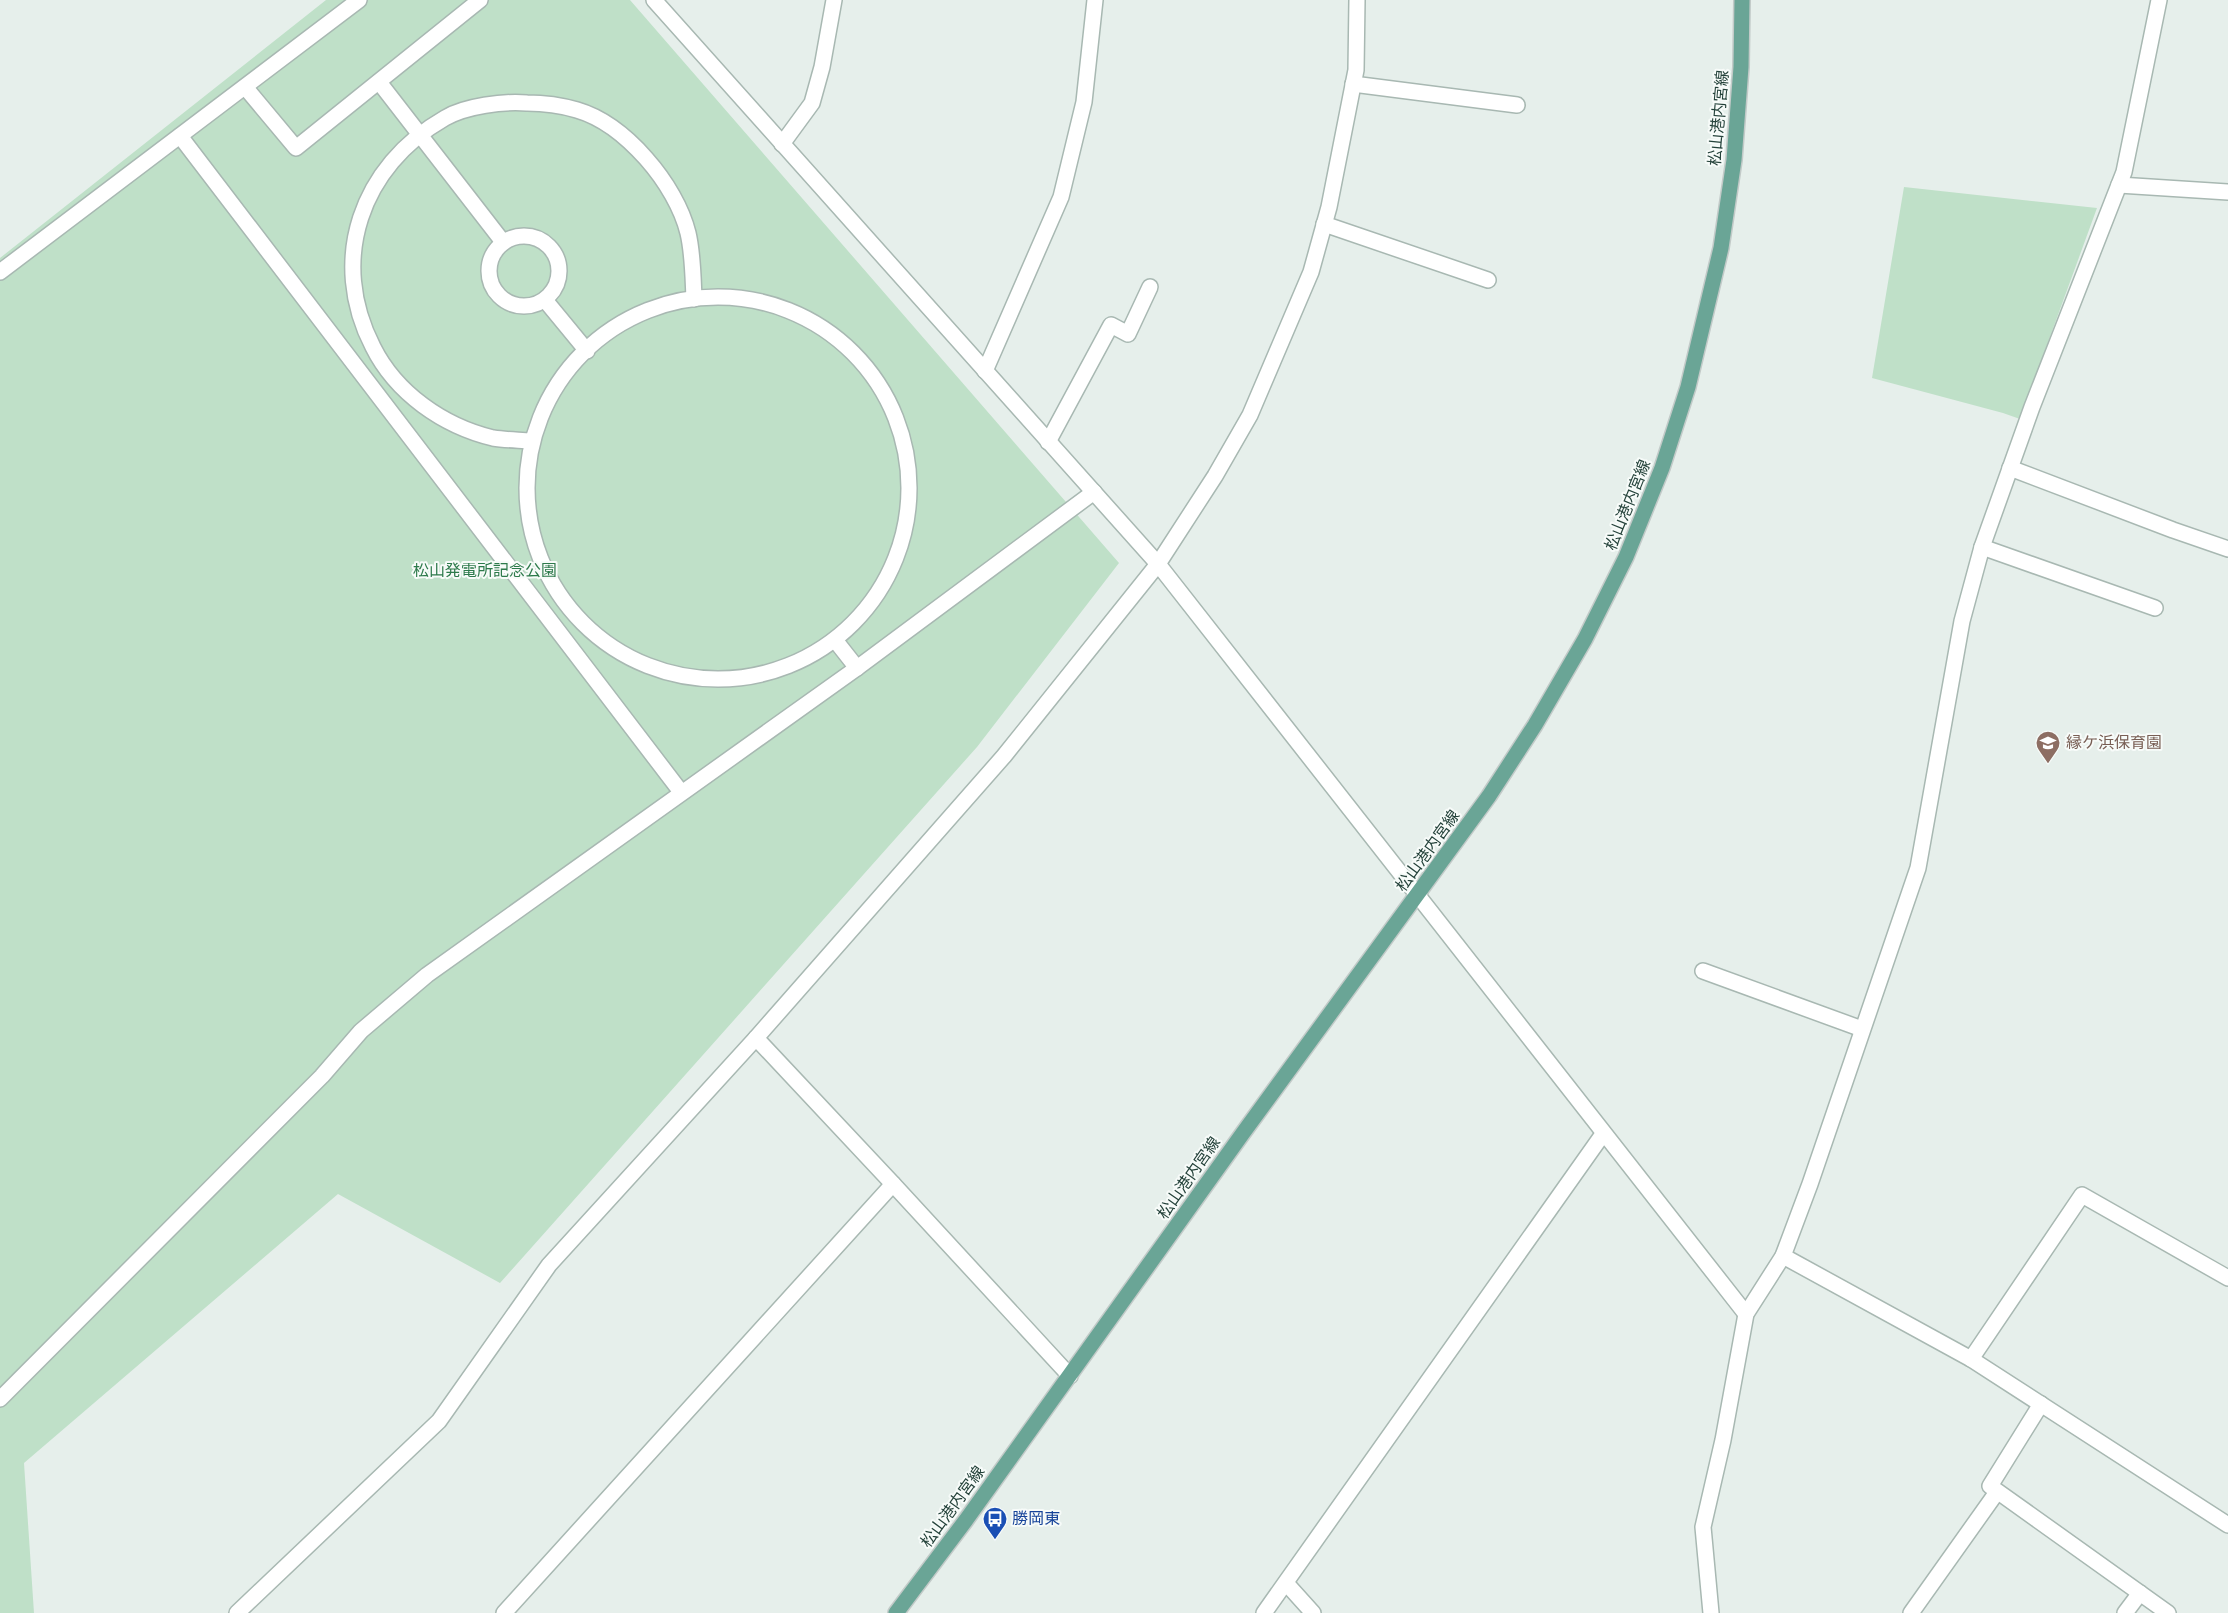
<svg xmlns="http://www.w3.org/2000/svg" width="2228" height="1613" font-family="'Source Sans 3','Noto Sans JP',sans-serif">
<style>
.green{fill:#bfe0c8}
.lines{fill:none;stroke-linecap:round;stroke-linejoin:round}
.service-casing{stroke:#a8b8b2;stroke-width:18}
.minor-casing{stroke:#a8b8b2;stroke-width:18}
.tertiary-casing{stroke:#a8b8b2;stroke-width:18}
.primary-casing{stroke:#c2cac8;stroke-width:18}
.service{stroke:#fff;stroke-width:15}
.minor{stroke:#fff;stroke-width:15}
.tertiary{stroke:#fff;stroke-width:15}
.primary{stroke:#6aa596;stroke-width:15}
.labels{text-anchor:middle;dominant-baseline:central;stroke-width:4;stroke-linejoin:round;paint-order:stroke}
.street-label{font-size:16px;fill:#24423a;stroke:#f7fbf9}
.park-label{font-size:16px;fill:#2d7a4b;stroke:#f7fbf9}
.education-label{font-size:16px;fill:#785e54;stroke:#f7fbf9;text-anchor:start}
.transit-label{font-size:16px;fill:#164399;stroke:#f7fbf9;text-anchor:start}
</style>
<rect width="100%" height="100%" fill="#e6efeb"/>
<g class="green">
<polygon points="326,0 630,0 1119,563 977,747 500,1283 338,1194 24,1463 34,1613 0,1613 0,258"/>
<polygon points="1904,187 2097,208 2020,419 2003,413 1872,378"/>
</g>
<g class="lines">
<defs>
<g id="service">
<polyline points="379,82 503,242"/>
<polyline points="245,87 296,148 480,0"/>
<polyline points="180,136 681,792"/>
<circle cx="524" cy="271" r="35"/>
<polyline points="0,272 359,0"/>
<circle cx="718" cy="488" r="191"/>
<polyline points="545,300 587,351"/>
<path d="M 531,441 C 518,440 505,440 493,438 C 443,426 396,393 373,347 C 328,260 361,166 445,118 C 465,106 504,101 527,103 C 543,103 560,105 577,110 C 625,124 676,184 688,233 C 693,254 693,278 694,299"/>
<polyline points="835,640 857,668"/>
<polyline points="0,1399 322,1076 361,1031 427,975 857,668 1094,492"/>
</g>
<g id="minor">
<polyline points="1353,84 1517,105"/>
<polyline points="782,144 812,103 822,67 834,0"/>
<polyline points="2119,185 2228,192"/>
<polyline points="1324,224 1488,280"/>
<polyline points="985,371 1061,197 1084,102 1095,0"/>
<polyline points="1048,442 1111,325 1128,334 1150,287"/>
<polyline points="2010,468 2173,530 2228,549"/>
<polyline points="1982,547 2155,608"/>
<polyline points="1703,971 1862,1029"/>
<polyline points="756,1038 893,1184 1070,1376"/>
<polyline points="1783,1256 1971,1359 2228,1525"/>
<polyline points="1971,1359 2082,1195 2228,1278"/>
<polyline points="2041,1404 1990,1486 2168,1613"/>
<polyline points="1286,1583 1313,1613"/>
<polyline points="237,1613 439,1421 549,1265 756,1038 1004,756 1158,564 1215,476 1250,415 1311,272 1329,207 1356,70 1357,0"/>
<polyline points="504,1613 893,1184"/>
<polyline points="1264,1613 1603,1134"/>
<polyline points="1711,1613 1703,1527 1723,1440 1746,1314 1783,1256 1810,1184 1918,868 1962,621 1982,547 2032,407 2124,172 2159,0"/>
<polyline points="1911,1613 1997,1492"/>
<polyline points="2125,1613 2140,1593"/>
</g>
<polyline id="tertiary" points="654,0 1158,564 1746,1314"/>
<polyline id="primary" points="896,1613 966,1520 1243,1133 1489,796 1535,725 1585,639 1626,557 1662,468 1688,387 1721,248 1734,160 1741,67 1742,0"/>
</defs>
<use href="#service" class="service-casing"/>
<use href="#minor" class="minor-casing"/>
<use href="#tertiary" class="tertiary-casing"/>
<use href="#primary" class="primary-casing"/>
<use href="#service" class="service"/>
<use href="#minor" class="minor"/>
<use href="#tertiary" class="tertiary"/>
<use href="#primary" class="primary"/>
</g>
<defs>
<symbol id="school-pin" viewBox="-11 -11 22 30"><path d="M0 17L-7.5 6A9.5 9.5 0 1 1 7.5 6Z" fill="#8d6e63" stroke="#f7fbf9"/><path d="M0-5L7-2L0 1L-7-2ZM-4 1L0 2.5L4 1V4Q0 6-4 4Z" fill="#fff"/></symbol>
<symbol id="bus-pin" viewBox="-11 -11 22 30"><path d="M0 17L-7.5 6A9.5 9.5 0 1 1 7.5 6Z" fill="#1a4fb4" stroke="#f7fbf9"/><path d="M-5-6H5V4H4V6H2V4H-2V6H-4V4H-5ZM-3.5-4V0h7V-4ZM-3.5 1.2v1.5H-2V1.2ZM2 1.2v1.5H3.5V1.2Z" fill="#fff"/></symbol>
</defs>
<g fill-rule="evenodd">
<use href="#school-pin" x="2034" y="729" width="28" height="38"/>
<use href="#bus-pin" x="981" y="1505" width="28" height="38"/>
</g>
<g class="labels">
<g class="street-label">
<text transform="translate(1719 118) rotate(-85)">松山港内宮線</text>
<text transform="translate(1628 505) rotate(-68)">松山港内宮線</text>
<text transform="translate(1428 851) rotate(-54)">松山港内宮線</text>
<text transform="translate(1189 1178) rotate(-55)">松山港内宮線</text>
<text transform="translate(953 1507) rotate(-54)">松山港内宮線</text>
</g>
<g class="park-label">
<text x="485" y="571">松山発電所記念公園</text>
</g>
<g class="education-label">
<text x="2066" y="743">縁ケ浜保育園</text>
</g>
<g class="transit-label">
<text x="1012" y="1519">勝岡東</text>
</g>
</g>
</svg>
